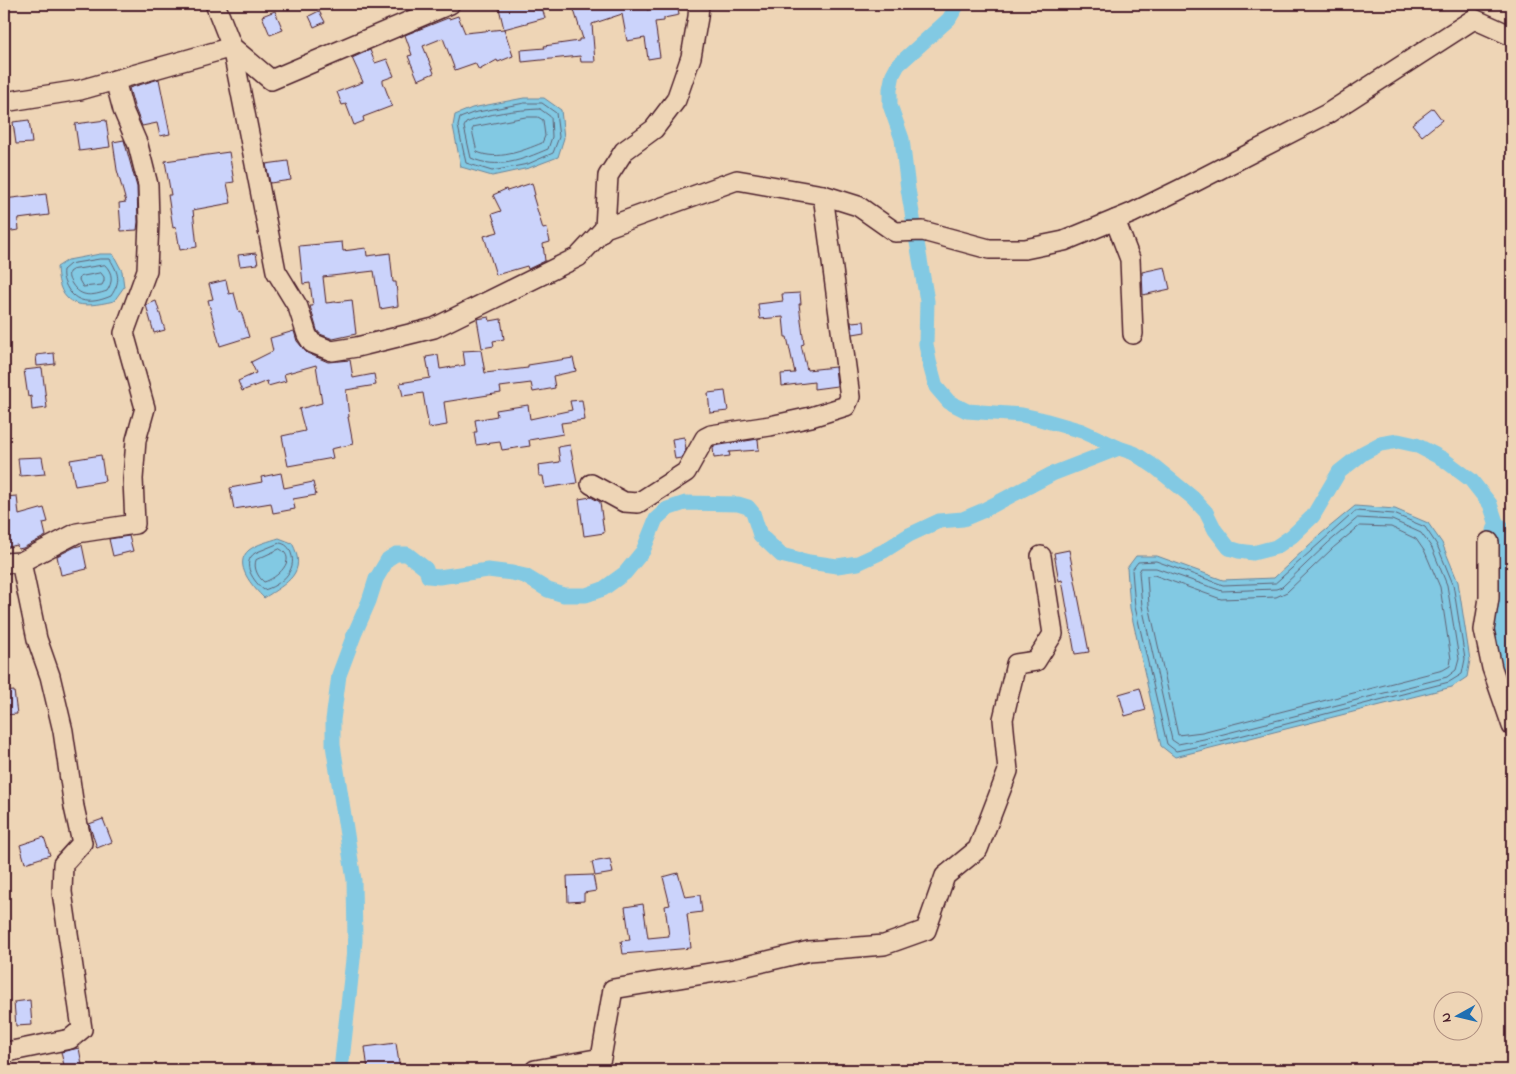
<svg xmlns="http://www.w3.org/2000/svg" width="1516" height="1074" font-family="'Indie Flower',sans-serif">
<style>
.water{fill:#82c9e3;stroke:#6c8599}
.lines{fill:none;stroke-linecap:round;stroke-linejoin:round}
.shore{stroke:#606375;stroke-width:1}
.canal{stroke:#82c9e3;stroke-width:15}
.river{stroke:#82c9e3;stroke-width:25}
.building{fill:#cbd3fb;stroke:#4a1f2b}
.minor-casing{stroke:#4a1f2b;stroke-width:22}
.minor{stroke:#eed5b6;stroke-width:19}
</style>
<rect width="100%" height="100%" fill="#eed5b6"/>
<filter id="ink" filterUnits="userSpaceOnUse"><feTurbulence type="fractalNoise" baseFrequency=".02" numOctaves="2"/><feDisplacementMap in="SourceGraphic" scale="10" xChannelSelector="R" yChannelSelector="G"/><feConvolveMatrix kernelMatrix="1 2 1 2 8 2 1 2 1" color-interpolation-filters="sRGB"/></filter>
<g filter="url(#ink)">
<g class="water">
<polygon points="524,98 544,98 561,110 564,138 558,157 529,168 492,176 461,167 453,126 455,115 472,108"/>
<path d="M 100,254 L 113,254 L 122,271 L 124,287 L 114,301 C 80,309 59,308 57,267 L 68,260 Z"/>
<polygon points="1355,506 1395,509 1428,523 1442,543 1458,582 1470,660 1467,677 1452,687 1175,757 1161,746 1130,608 1127,568 1136,556 1157,556 1223,580 1274,578 1321,534"/>
<path d="M 279,538 L 292,543 C 308,573 287,583 264,598 C 253,587 232,564 249,550 C 257,544 270,541 279,538 Z"/>
</g>
<g class="lines">
<g class="shore">
<polygon points="525,103 542,103 556,113 559,137 553,153 528,164 492,171 466,163 458,126 460,118 473,113"/>
<path d="M 540,109 L 551,117 L 552,137 L 548,149 C 522,160 498,170 471,158 L 464,127 L 466,123 C 488,113 516,110 540,109 Z"/>
<path d="M 526,117 L 538,117 L 543,120 L 545,136 L 542,143 C 522,151 498,161 477,152 L 472,130 L 474,127 Z"/>
<path d="M 100,259 L 110,259 C 119,274 121,281 111,296 C 95,303 78,305 68,289 C 64,282 62,277 63,270 L 70,264 Z"/>
<path d="M 105,265 C 113,273 113,282 107,291 C 92,296 81,298 72,284 C 69,279 68,277 69,272 L 72,270 Z"/>
<polygon points="101,273 104,277 104,281 102,285 83,287 79,280 80,277"/>
<polygon points="1356,511 1394,514 1425,527 1437,545 1453,584 1465,659 1462,674 1449,682 1205,745 1176,751 1167,744 1135,607 1132,570 1138,562 1156,561 1223,585 1275,583"/>
<polygon points="1358,518 1392,520 1421,533 1432,548 1447,585 1459,659 1456,670 1447,677 1204,739 1178,744 1172,740 1142,606 1139,572 1141,568 1156,568 1222,591 1276,589 1282,587 1328,543"/>
<polygon points="1360,526 1391,527 1416,539 1425,552 1440,587 1451,659 1450,666 1443,670 1202,732 1178,735 1149,605 1147,576 1154,575 1221,599 1276,597 1287,592 1333,548"/>
<path d="M 280,543 C 286,544 289,547 291,553 C 298,571 279,586 264,590 C 254,582 240,563 255,553 Z"/>
<path d="M 280,549 C 299,559 276,579 264,582 C 258,577 253,568 256,560 Z"/>
</g>
<g class="canal">
<polyline points="958,4 949,19 898,65 893,74 890,89 890,105 902,139 908,189 927,301 926,344 929,361 936,387 949,402 967,411 1022,415 1040,419 1082,431 1119,448 1134,453 1155,467 1193,498 1206,512 1215,530 1229,548 1239,551 1253,553 1276,547 1292,536 1313,516 1339,472 1363,453 1380,444 1398,441 1416,445 1443,459 1471,480 1490,504 1499,531"/>
<polyline points="341,1070 355,941 354,880 333,745 333,720 339,675 354,635 369,601 376,579 388,559 396,554 407,554 426,569 428,576 439,577 488,570 512,573 525,576 548,590 564,595 586,595 603,589 625,573 643,551 656,519 667,509 685,503 738,504 748,507 753,513 760,535 781,555 809,562 837,566 858,563 884,551 909,535 939,521 963,519 982,511 1052,474 1119,448"/>
</g>
<polyline class="river" points="1499,531 1506,552 1505,590 1500,624 1506,656 1512,680"/>
</g>
<g class="building">
<polygon points="498,4 541,4 545,18 504,29"/>
<polygon points="602,4 647,4 647,10 677,4 679,15 664,18 664,21 655,22 660,57 648,59 645,38 627,41 622,14 592,24 595,62 581,62 580,56 522,62 521,50 545,48 544,46 579,41 579,39 583,39 574,10 584,7 585,9"/>
<polygon points="275,11 283,30 270,35 262,16"/>
<polygon points="319,11 325,22 314,27 309,16"/>
<polygon points="458,16 465,33 504,29 513,56 498,62 497,60 479,70 475,63 455,70 443,38 423,46 434,73 418,80 408,56 412,55 405,35 448,18 449,19"/>
<polygon points="370,50 375,63 387,59 394,76 383,80 383,82 392,106 363,117 364,121 354,125 346,104 342,105 337,92 363,82 352,58"/>
<polygon points="159,79 170,134 160,136 157,123 142,126 134,106 129,88"/>
<polygon points="1433,108 1442,120 1422,136 1412,124"/>
<polygon points="29,120 32,143 16,144 13,122"/>
<polygon points="106,120 110,147 79,151 75,124"/>
<polygon points="124,140 137,187 138,222 137,230 121,231 119,203 126,202 117,170 113,142"/>
<polygon points="229,152 234,182 227,183 231,203 193,210 197,247 180,250 176,227 173,228 168,195 171,195 165,161"/>
<polygon points="288,161 291,180 270,183 266,164"/>
<polygon points="532,183 535,195 533,196 543,229 547,228 550,242 543,244 545,261 528,269 527,266 496,275 484,236 498,232 492,214 501,211 493,195 506,189 507,191"/>
<polygon points="46,194 49,215 18,219 19,230 4,232 4,199"/>
<polygon points="342,242 343,251 366,248 367,256 390,253 393,282 396,282 398,306 380,309 374,271 323,277 326,303 352,300 356,334 333,339 320,334 317,330 310,306 313,306 310,283 303,284 299,246"/>
<polygon points="256,253 258,264 240,266 238,255"/>
<polygon points="1165,267 1170,289 1143,295 1142,272"/>
<polygon points="226,280 229,294 234,293 239,312 241,311 249,337 220,346 208,300 213,299 209,284"/>
<polygon points="800,293 801,304 799,304 804,344 801,345 807,370 835,367 837,386 814,389 814,382 782,386 781,374 795,373 787,337 785,337 783,317 760,319 758,304 783,301 782,294"/>
<polygon points="156,301 165,330 154,333 146,305"/>
<polygon points="489,317 490,321 501,319 504,339 493,341 494,346 482,348 477,319"/>
<polygon points="864,321 865,332 853,334 851,322"/>
<polygon points="294,331 297,341 307,353 328,362 350,360 353,378 374,374 376,385 346,390 349,417 348,417 353,444 331,449 333,458 288,466 282,436 305,431 299,409 322,403 316,365 284,374 286,381 268,386 267,381 242,391 238,381 256,373 251,362 273,351 270,338"/>
<polygon points="481,350 485,373 528,368 528,365 573,358 576,371 553,376 555,388 533,392 531,383 500,387 501,393 444,402 447,425 429,428 423,393 403,396 400,383 430,378 426,357 438,355 440,369 465,365 463,351"/>
<polygon points="54,353 55,364 37,366 36,355"/>
<polygon points="42,368 47,408 32,410 31,396 28,397 24,370"/>
<polygon points="725,391 728,411 710,413 708,393"/>
<polygon points="582,400 585,420 561,423 563,434 529,440 530,446 502,450 500,442 476,445 474,432 477,432 475,420 497,416 496,410 528,405 530,419 572,410 570,401"/>
<polygon points="684,437 686,449 681,458 675,459 672,439"/>
<polygon points="758,439 759,450 729,452 730,456 714,458 713,447 714,446"/>
<polygon points="570,445 577,483 545,488 543,476 539,476 538,465 560,462 558,447"/>
<polygon points="101,455 105,481 75,486 70,460"/>
<polygon points="42,457 45,474 20,476 18,458"/>
<polygon points="281,473 284,488 313,482 316,495 293,499 295,509 273,513 271,503 234,509 230,488 262,482 261,477"/>
<polygon points="17,496 19,515 44,508 48,522 43,523 46,536 23,548 18,549 17,545 4,548 4,497"/>
<polygon points="591,497 600,502 604,533 584,536 579,499"/>
<polygon points="129,536 133,551 113,556 109,539"/>
<polygon points="82,545 87,569 61,575 57,556 75,547"/>
<polygon points="1069,550 1089,652 1075,654 1062,580 1059,581 1054,553"/>
<polygon points="1140,688 1146,710 1125,716 1119,694"/>
<polygon points="14,691 17,714 4,715 4,692"/>
<polygon points="103,819 112,842 97,848 89,824"/>
<polygon points="44,837 50,855 25,863 20,845"/>
<polygon points="610,859 613,873 595,876 592,862"/>
<polygon points="678,873 685,897 700,895 702,912 687,914 691,948 623,954 621,941 630,940 625,907 643,904 648,938 669,936 665,906 670,905 663,877"/>
<polygon points="593,875 596,891 584,893 584,901 568,902 567,876"/>
<polygon points="30,1000 32,1025 16,1026 14,1002"/>
<polygon points="396,1043 400,1070 368,1070 365,1047"/>
<polygon points="79,1048 83,1070 65,1070 61,1052"/>
</g>
<g class="lines">
<defs>
<g id="minor">
<polyline points="215,4 232,47 271,80 450,4"/>
<polyline points="4,102 80,90 232,47 276,271 298,307 307,335 312,343 332,351 357,347 434,328 578,257 605,228 737,180 823,195 858,206 895,232 923,231 989,249 1025,249 1064,241 1132,213 1181,189 1327,114 1474,19 1512,36"/>
<polyline points="1115,220 1130,259 1133,334"/>
<polyline points="605,228 608,176 624,151 654,129 676,100 691,57 698,17 699,4"/>
<polyline points="591,484 624,502 638,503 686,472 705,438 711,435 770,426 811,417 846,406 850,397 823,195"/>
<polyline points="1489,542 1489,598 1484,630 1492,668 1512,726"/>
<polyline points="4,563 21,562"/>
<polyline points="4,1054 12,1051 70,1039 82,1029 62,892 63,864 82,843 74,807 63,731 50,676 37,639 21,562 77,533 135,524 133,479 136,440 145,408 124,333 147,270 149,222 148,185 138,145 123,110 115,80"/>
<polyline points="535,1070 601,1058 613,989 734,969 809,951 884,945 926,930 945,876 978,849 1008,771 1003,719 1016,664 1036,661 1053,634 1041,556"/>
</g>
</defs>
<use href="#minor" class="minor-casing"/>
<use href="#minor" class="minor"/>
</g>
</g>
<rect width="1516" height="1074" fill="none" stroke="#eed5b6" stroke-width="20"/>
<rect x="10" y="10" width="1496" height="1054" fill="none" stroke="#4a1f2b" stroke-width="2" filter="url(#ink)"/>
<g transform="translate(1458 1016) rotate(262)"><circle r="24" fill="#eed5b6" stroke="#ac8c7e"/>
<path d="M0-4L9 19L0 12L-9 19Z" fill="#1f6fb2"/>
<text y="-8" font-size="14" font-weight="bold" text-anchor="middle" fill="#4a1f2b">N</text>
</g>
</svg>
